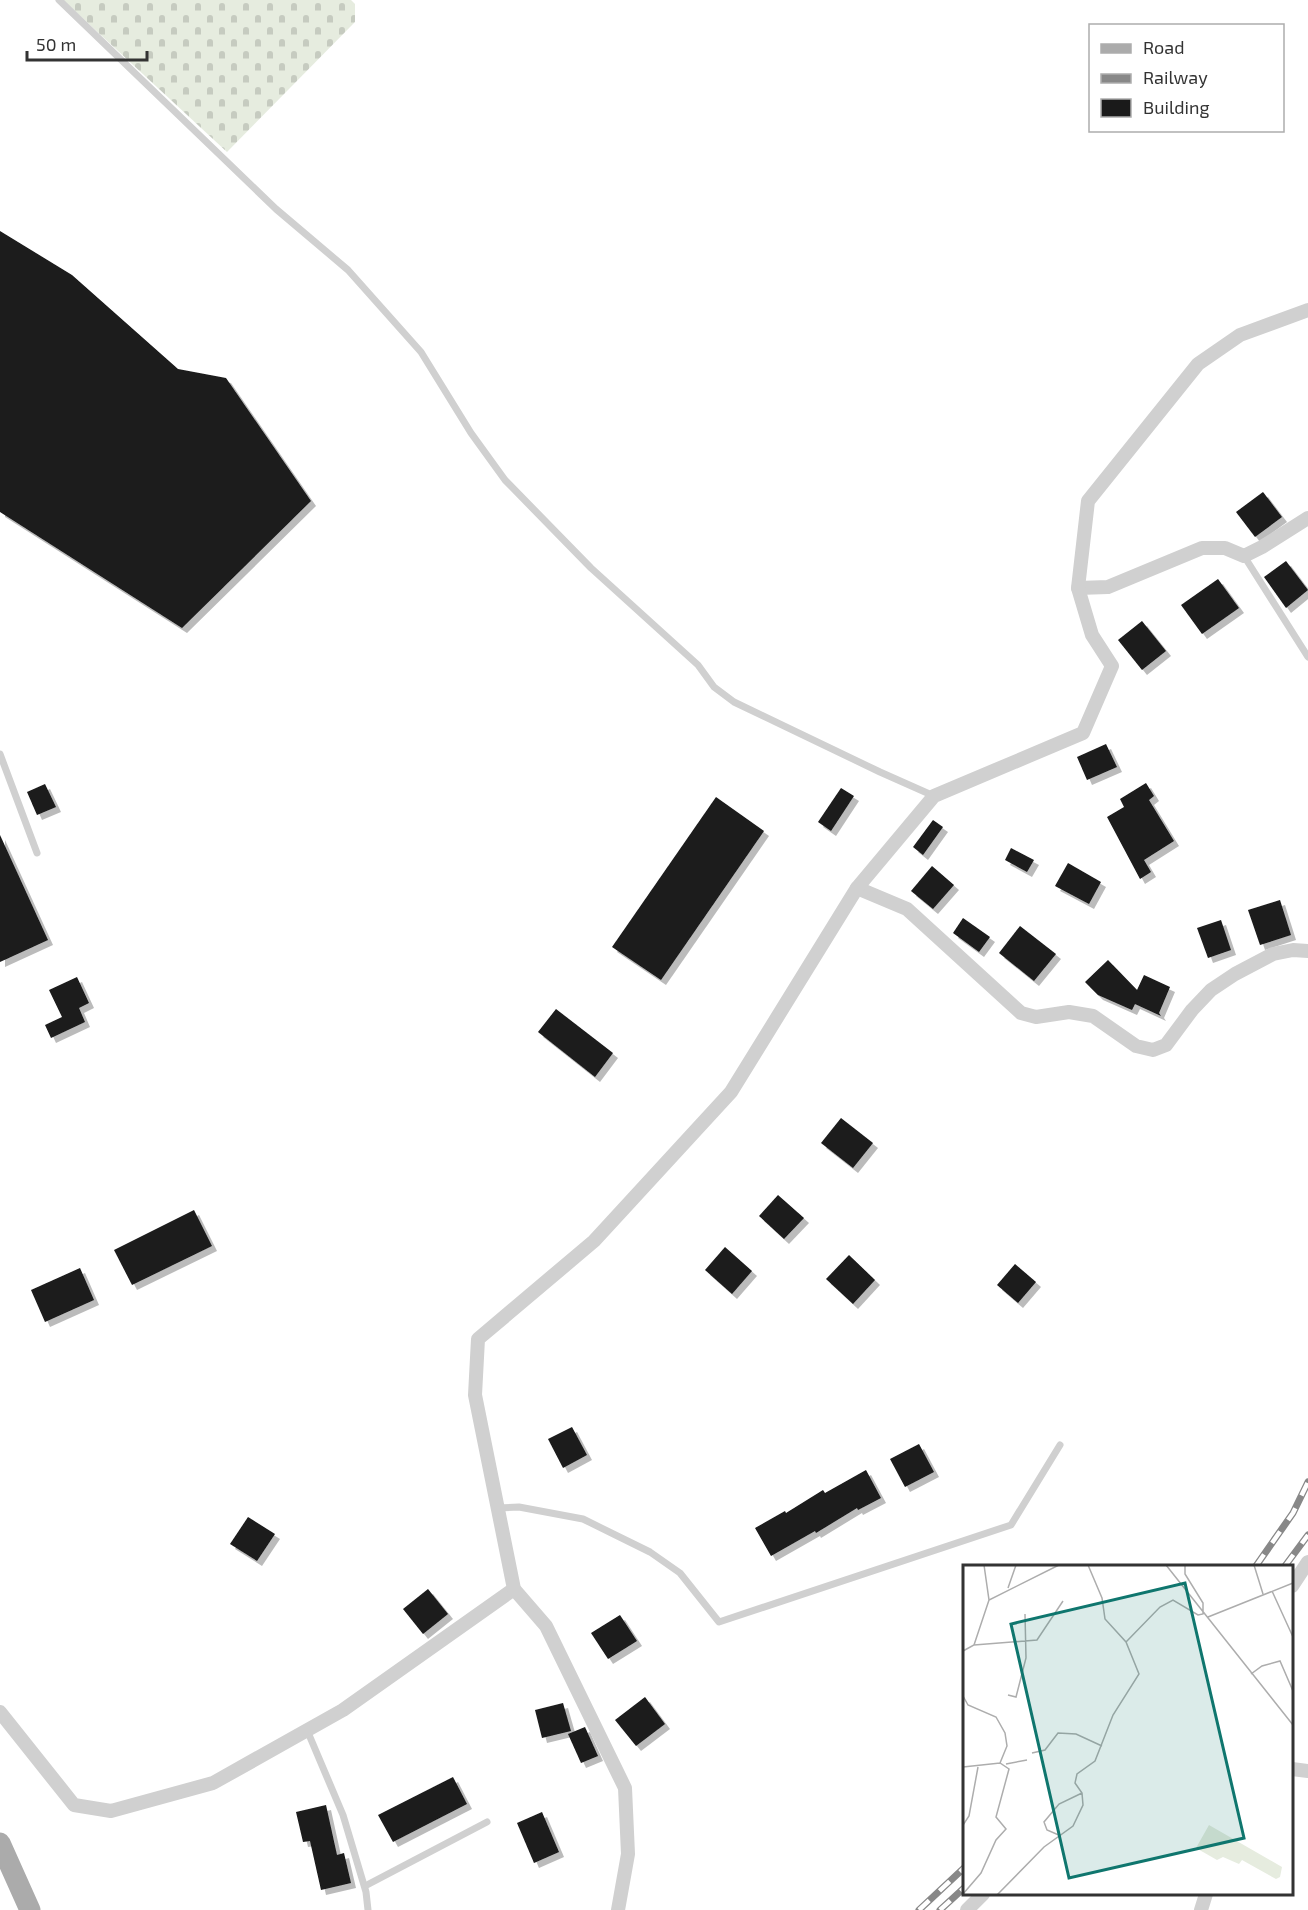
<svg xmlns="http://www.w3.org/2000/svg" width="1308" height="1910" font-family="'Exo 2',sans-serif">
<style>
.cemetery{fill:url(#cemetery-stones)}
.building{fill:#1a1a1a;filter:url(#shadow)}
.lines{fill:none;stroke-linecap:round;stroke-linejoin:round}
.lane{stroke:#d0d0d0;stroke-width:7}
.street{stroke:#d0d0d0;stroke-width:14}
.primary{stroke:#ababab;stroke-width:21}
.rail-casing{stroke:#888;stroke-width:7}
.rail{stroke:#fff;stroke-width:4.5;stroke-dasharray:14;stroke-linecap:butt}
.inset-road{fill:none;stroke:#adadad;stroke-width:1.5}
.view{fill:#0f766e;fill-opacity:0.15;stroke:#0f766e;stroke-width:3}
.inset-edge{fill:none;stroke:#333;stroke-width:3}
</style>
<defs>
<pattern id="cemetery-stones" width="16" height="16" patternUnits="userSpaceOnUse" patternTransform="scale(1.5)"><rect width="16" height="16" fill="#e6ecdf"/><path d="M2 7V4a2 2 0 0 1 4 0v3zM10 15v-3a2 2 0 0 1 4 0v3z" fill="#c6cbc0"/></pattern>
<filter id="shadow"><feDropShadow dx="5" dy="5" stdDeviation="0" flood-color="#0004"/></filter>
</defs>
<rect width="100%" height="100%" fill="#fff"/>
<polygon class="cemetery" points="63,0 351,0 355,4 355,22 227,152"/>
<g class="building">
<polygon points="0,231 72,275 178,369 226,378 311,501 182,628 0,512"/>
<polygon points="1263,492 1282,517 1255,537 1236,512"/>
<polygon points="1286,561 1308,590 1286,608 1264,577"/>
<polygon points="1218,579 1239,608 1202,634 1181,605"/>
<polygon points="1142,621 1166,651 1142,670 1118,640"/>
<polygon points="1106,744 1117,767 1087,780 1077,757"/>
<polygon points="1146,783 1154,796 1149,800 1174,841 1144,860 1151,872 1140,879 1107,817 1124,807 1120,799"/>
<polygon points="45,784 56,807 37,815 27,792"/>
<polygon points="841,788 854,796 831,831 818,822"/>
<polygon points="716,797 764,831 661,980 612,947"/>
<polygon points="933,820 943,827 923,855 913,847"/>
<polygon points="0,835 48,940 0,962"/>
<polygon points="1011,848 1034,860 1027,872 1005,860"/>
<polygon points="1068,863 1101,882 1089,904 1055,886"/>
<polygon points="932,866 954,885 933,909 911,891"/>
<polygon points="1280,900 1291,935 1260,945 1248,910"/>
<polygon points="963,918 990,937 979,952 953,933"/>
<polygon points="1221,920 1231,950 1208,958 1197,928"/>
<polygon points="1020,926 1056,954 1034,981 999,953"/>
<polygon points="1108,960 1137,990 1144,975 1170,987 1159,1013 1161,1016 1135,1004 1132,1010 1098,995 1085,982"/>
<polygon points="77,977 89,1003 79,1008 85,1022 51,1038 45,1025 62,1017 49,990"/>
<polygon points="556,1009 613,1053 595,1077 538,1032"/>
<polygon points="841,1118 873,1143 853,1168 821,1143"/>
<polygon points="778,1195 804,1218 784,1239 759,1216"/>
<polygon points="194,1210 212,1246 132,1285 114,1250"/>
<polygon points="725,1247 752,1271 732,1294 705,1270"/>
<polygon points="849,1255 875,1280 853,1304 826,1279"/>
<polygon points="1015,1264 1036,1282 1018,1303 997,1285"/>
<polygon points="80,1268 94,1300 45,1322 31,1290"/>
<polygon points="572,1427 587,1455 563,1468 548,1439"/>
<polygon points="919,1444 934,1472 905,1487 890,1459"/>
<polygon points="866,1470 881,1498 858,1510 857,1508 816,1533 815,1531 771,1556 755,1528 785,1511 786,1513 823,1490 825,1493"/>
<polygon points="248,1517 275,1534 257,1561 230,1544"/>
<polygon points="428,1589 448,1614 423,1634 403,1609"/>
<polygon points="620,1615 637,1641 608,1659 591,1633"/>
<polygon points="645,1697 665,1724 636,1746 615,1720"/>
<polygon points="563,1703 571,1731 542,1738 535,1710"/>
<polygon points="585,1727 598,1756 581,1763 568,1734"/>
<polygon points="453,1777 467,1804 393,1842 378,1815"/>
<polygon points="326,1805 337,1855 344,1853 351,1883 321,1890 310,1841 303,1842 296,1812"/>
<polygon points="542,1812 559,1852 534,1863 517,1823"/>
</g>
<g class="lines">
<g class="lane">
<polyline points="59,0 276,209 348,270 421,352 471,433 505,480 591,568 698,665 714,687 734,702 880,772 934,796"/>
<polyline points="1244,556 1308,657"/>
<polyline points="0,754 37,853"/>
<polyline points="498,1508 519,1507 583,1519 650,1552 680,1573 719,1622 1011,1525 1060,1445"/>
<polyline points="307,1730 343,1815 366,1892 368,1910"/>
<polyline points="365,1886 487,1822"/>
</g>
<g class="street">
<polyline points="1078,588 1108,587 1202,548 1225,548 1244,556 1262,547 1308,518"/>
<polyline points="857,888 907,909 1021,1013 1036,1017 1069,1012 1093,1016 1136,1046 1153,1050 1166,1045 1192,1010 1211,990 1235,974 1273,954 1293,950 1308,951"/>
<polyline points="1292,1586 1308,1562"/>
<polyline points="0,1712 74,1805 111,1811 213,1783 343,1710 514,1589"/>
<polyline points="1292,1769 1308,1771"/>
<polyline points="618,1910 628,1854 625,1788 546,1626 514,1589 475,1395 478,1339 594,1241 731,1092 857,888 934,796 1083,733 1112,666 1092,635 1078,588 1088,501 1198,364 1240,335 1308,310"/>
<polyline points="967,1910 983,1894"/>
<polyline points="1201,1910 1206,1894"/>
</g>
<polyline class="primary" points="0,1843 30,1910"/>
<defs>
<g id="rail">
<polyline points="1256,1566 1293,1513 1308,1482"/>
<polyline points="1285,1566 1308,1535"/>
<polyline points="919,1910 964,1868"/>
<polyline points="940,1910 964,1888"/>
</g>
</defs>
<use href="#rail" class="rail-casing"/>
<use href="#rail" class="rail"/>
</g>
<g transform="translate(963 1565)">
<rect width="330" height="330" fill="#fff"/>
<path d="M 246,260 L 319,302 L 317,312 L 313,314 L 279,295 L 276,299 L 260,292 L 254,295 L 233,283 Z" fill="#e6ecdf"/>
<path class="inset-road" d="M 21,0 L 26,35M 203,0 L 330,160M 291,0 L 300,29M 45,23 L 53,0M 309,26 L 330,72M 245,52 L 330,18M 163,77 L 197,42 L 210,35 L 235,50 L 240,49 L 240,38 L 222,9 L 222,0M 11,80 L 74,75 L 100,36M 0,86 L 11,80 L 26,35 L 96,0M 288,109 L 299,101 L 317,96 L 330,126M 45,130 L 53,132 L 63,93 L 62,49M 0,131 L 5,140 L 33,152 L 42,168 L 44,181 L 37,198M 69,188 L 82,185 L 95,168 L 113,169 L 139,181M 43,199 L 64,195M 0,202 L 37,198 L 46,204 L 33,252 L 43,264 L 33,275 L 18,308 L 0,329M 0,260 L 6,251 L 15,202M 98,271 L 84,265 L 81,257 L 96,239 L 119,228M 34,330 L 81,282 L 110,261 L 120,240 L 119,228 L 112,218 L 114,209 L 132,196 L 150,150 L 176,109 L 163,77 L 142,54 L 139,33 L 125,0"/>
<path class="view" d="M 222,18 L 281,273 L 106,313 L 48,59 Z"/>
<rect width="330" height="330" class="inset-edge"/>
</g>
<rect x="1089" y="24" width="195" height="108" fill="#ffffff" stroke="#adadad" stroke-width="1.5"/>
<rect x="1101" y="44" width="30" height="9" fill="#ababab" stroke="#adadad" stroke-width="1.5"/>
<text x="1143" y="54" font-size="18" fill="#333333">Road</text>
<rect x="1101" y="74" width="30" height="9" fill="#888888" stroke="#adadad" stroke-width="1.5"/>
<text x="1143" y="84" font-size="18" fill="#333333">Railway</text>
<rect x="1101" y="99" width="30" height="18" fill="#1a1a1a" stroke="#adadad" stroke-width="1.5"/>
<text x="1143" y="114" font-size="18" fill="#333333">Building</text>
<path d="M27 51v9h120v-9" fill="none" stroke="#333333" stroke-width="3"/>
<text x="36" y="51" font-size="18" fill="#333333" stroke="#ffffff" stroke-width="4.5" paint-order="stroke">50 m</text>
</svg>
